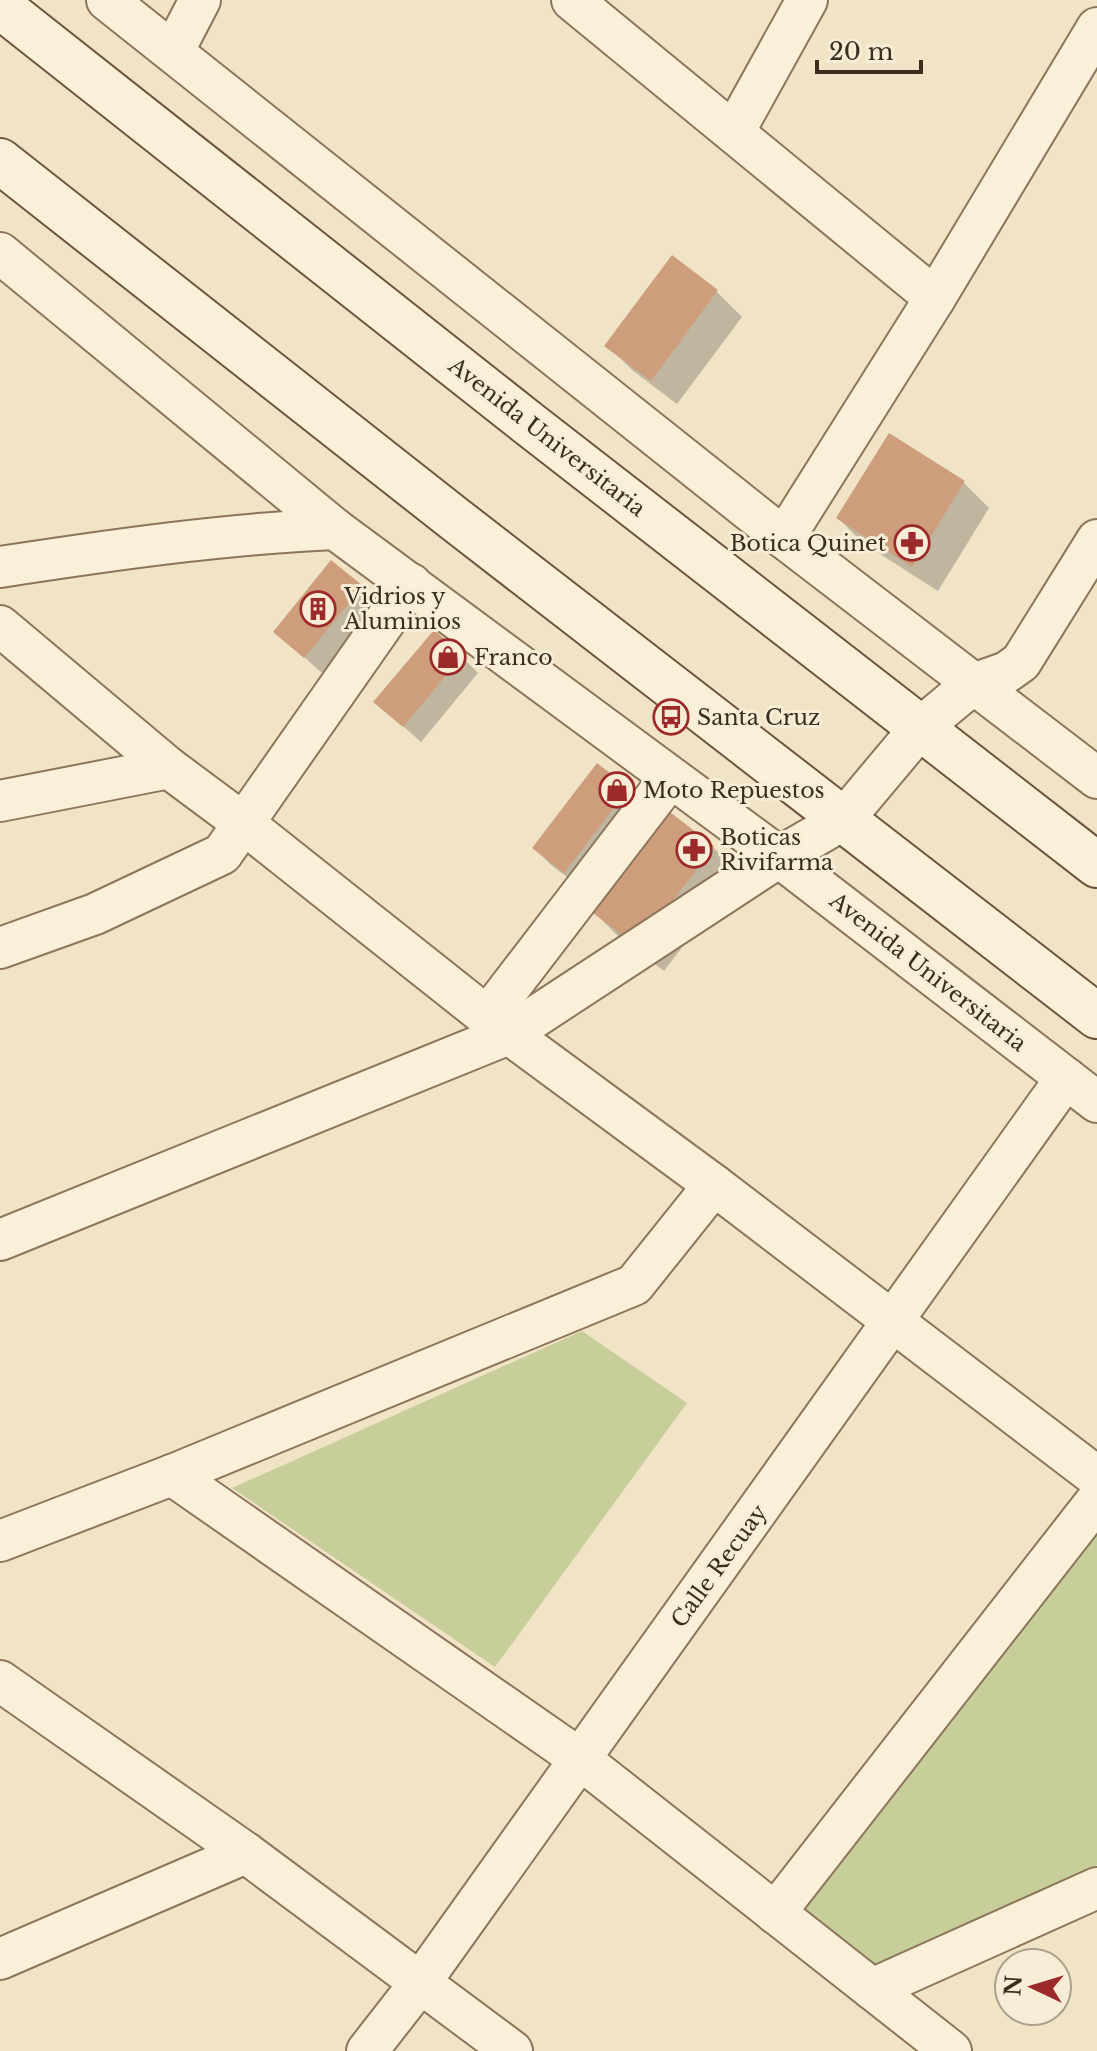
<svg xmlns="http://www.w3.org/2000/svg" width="1097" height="2051" font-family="'Libre Baskerville',serif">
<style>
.green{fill:#c8ce9a}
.shadow{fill:#0003}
.building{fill:#ce9e7c}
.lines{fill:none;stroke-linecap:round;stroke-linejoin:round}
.street-casing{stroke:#8c755b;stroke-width:44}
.secondary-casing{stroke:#6e563e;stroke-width:48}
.street{stroke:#faf0da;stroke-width:40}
.secondary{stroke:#faf0da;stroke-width:44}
.labels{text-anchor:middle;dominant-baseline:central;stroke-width:6;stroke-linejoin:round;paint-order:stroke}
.street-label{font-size:22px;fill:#3c2d1f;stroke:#f7edd6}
.poi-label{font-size:22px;fill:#3c2d1f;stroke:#f7edd6;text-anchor:start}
</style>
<rect width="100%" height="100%" fill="#f0e3c6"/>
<g class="green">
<polygon points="582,1331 687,1403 495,1667 232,1488"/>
<polygon points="1097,1527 1097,1865 873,1967 797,1911"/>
</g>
<g class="shadow">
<polygon points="717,292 742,317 677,404 632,370 607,345"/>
<polygon points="964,483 989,508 938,591 863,543 838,518"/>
<polygon points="361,588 378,605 322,673 276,632"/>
<polygon points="461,656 478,673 421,742 376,702"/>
<polygon points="597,766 645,807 582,888 551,865 534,848"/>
<polygon points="666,812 713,847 738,873 664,971 617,935 592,910"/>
</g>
<g class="building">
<polygon points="672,255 718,290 651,381 604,346"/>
<polygon points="889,433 965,481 912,567 836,518"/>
<polygon points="331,560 363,586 304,658 273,632"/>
<polygon points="434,630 463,655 403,727 373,702"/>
<polygon points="597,763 629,788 564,873 532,848"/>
<polygon points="666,809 714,846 638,947 589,910"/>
</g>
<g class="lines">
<defs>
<g id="street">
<polyline points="107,0 784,538 1097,778"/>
<polyline points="572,0 935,298"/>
<polyline points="173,52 200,0"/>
<polyline points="734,132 807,0"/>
<polyline points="0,253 335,529 779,857 1097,1102"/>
<polyline points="784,538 935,298 1097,28"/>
<path d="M 0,567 C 111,550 223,534 335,529"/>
<polyline points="0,626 169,768 243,823 509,1034 714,1185 1097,1477"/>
<polyline points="0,801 169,768"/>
<polyline points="0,948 95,914 222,854 411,584"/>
<polyline points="487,1017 670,778"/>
<polyline points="0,1240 509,1034 779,857 843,820 920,728 973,684 1007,672 1021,662 1097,540"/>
<polyline points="172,1475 580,1759 951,2051"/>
<polyline points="0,1541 172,1475 634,1285 714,1185"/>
<polyline points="0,1681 246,1853 512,2051"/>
<polyline points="775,1913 1097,1500"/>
<polyline points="0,1959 246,1853"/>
<polyline points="872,1989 1097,1888"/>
<polyline points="367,2051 420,1983 1066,1078"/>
</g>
<g id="secondary">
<polyline points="0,6 528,423 1097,865"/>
<polyline points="0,161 456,520 1097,1016"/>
</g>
</defs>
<use href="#street" class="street-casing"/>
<use href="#secondary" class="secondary-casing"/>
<use href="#street" class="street"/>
<use href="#secondary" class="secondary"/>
</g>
<defs>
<symbol id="pharmacy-ring" viewBox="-11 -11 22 22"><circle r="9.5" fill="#f7edd6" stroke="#9c2a2a" stroke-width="1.5"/><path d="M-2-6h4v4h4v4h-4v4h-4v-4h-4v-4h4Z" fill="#9c2a2a"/></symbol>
<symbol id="building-ring" viewBox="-11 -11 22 22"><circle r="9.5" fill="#f7edd6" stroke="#9c2a2a" stroke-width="1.5"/><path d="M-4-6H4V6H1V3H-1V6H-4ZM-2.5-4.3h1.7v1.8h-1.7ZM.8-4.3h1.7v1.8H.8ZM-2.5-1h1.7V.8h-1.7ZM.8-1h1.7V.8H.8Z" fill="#9c2a2a"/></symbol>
<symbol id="shop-ring" viewBox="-11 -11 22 22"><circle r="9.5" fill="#f7edd6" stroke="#9c2a2a" stroke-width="1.5"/><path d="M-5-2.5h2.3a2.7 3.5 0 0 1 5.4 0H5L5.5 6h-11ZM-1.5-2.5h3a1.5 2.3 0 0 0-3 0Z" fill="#9c2a2a"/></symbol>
<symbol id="bus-ring" viewBox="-11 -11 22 22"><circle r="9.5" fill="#f7edd6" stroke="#9c2a2a" stroke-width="1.5"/><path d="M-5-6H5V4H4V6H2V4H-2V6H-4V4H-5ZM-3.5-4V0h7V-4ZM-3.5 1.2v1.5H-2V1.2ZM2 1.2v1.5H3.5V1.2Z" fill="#9c2a2a"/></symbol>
</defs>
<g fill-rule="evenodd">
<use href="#pharmacy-ring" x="892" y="523" width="40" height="40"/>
<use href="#building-ring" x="298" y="589" width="40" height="40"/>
<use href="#shop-ring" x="428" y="637" width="40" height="40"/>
<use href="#bus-ring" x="651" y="697" width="40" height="40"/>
<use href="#shop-ring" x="597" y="770" width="40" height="40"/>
<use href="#pharmacy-ring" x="674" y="830" width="40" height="40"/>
</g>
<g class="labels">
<g class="street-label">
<text transform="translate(547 437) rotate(38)">Avenida Universitaria</text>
<text transform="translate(928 972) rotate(38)">Avenida Universitaria</text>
<text transform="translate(719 1566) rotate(-54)">Calle Recuay</text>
</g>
<g class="poi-label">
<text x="886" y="543" text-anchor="end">Botica Quinet</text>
<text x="344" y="596">Vidrios y<tspan x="344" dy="25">Aluminios</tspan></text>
<text x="474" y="657">Franco</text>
<text x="697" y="717">Santa Cruz</text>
<text x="643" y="790">Moto Repuestos</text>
<text x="720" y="837">Boticas<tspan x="720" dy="25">Rivifarma</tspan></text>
</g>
</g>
<g transform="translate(1033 1987) rotate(274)"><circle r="38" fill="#f7edd6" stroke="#aca08d" stroke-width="2"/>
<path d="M0-6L14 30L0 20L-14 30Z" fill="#9c2a2a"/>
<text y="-12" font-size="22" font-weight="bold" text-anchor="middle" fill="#3c2d1f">N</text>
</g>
<path d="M817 60v12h104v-12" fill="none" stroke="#3c2d1f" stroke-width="4"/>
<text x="829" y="60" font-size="24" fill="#3c2d1f" stroke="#f7edd6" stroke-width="6" paint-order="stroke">20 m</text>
</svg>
